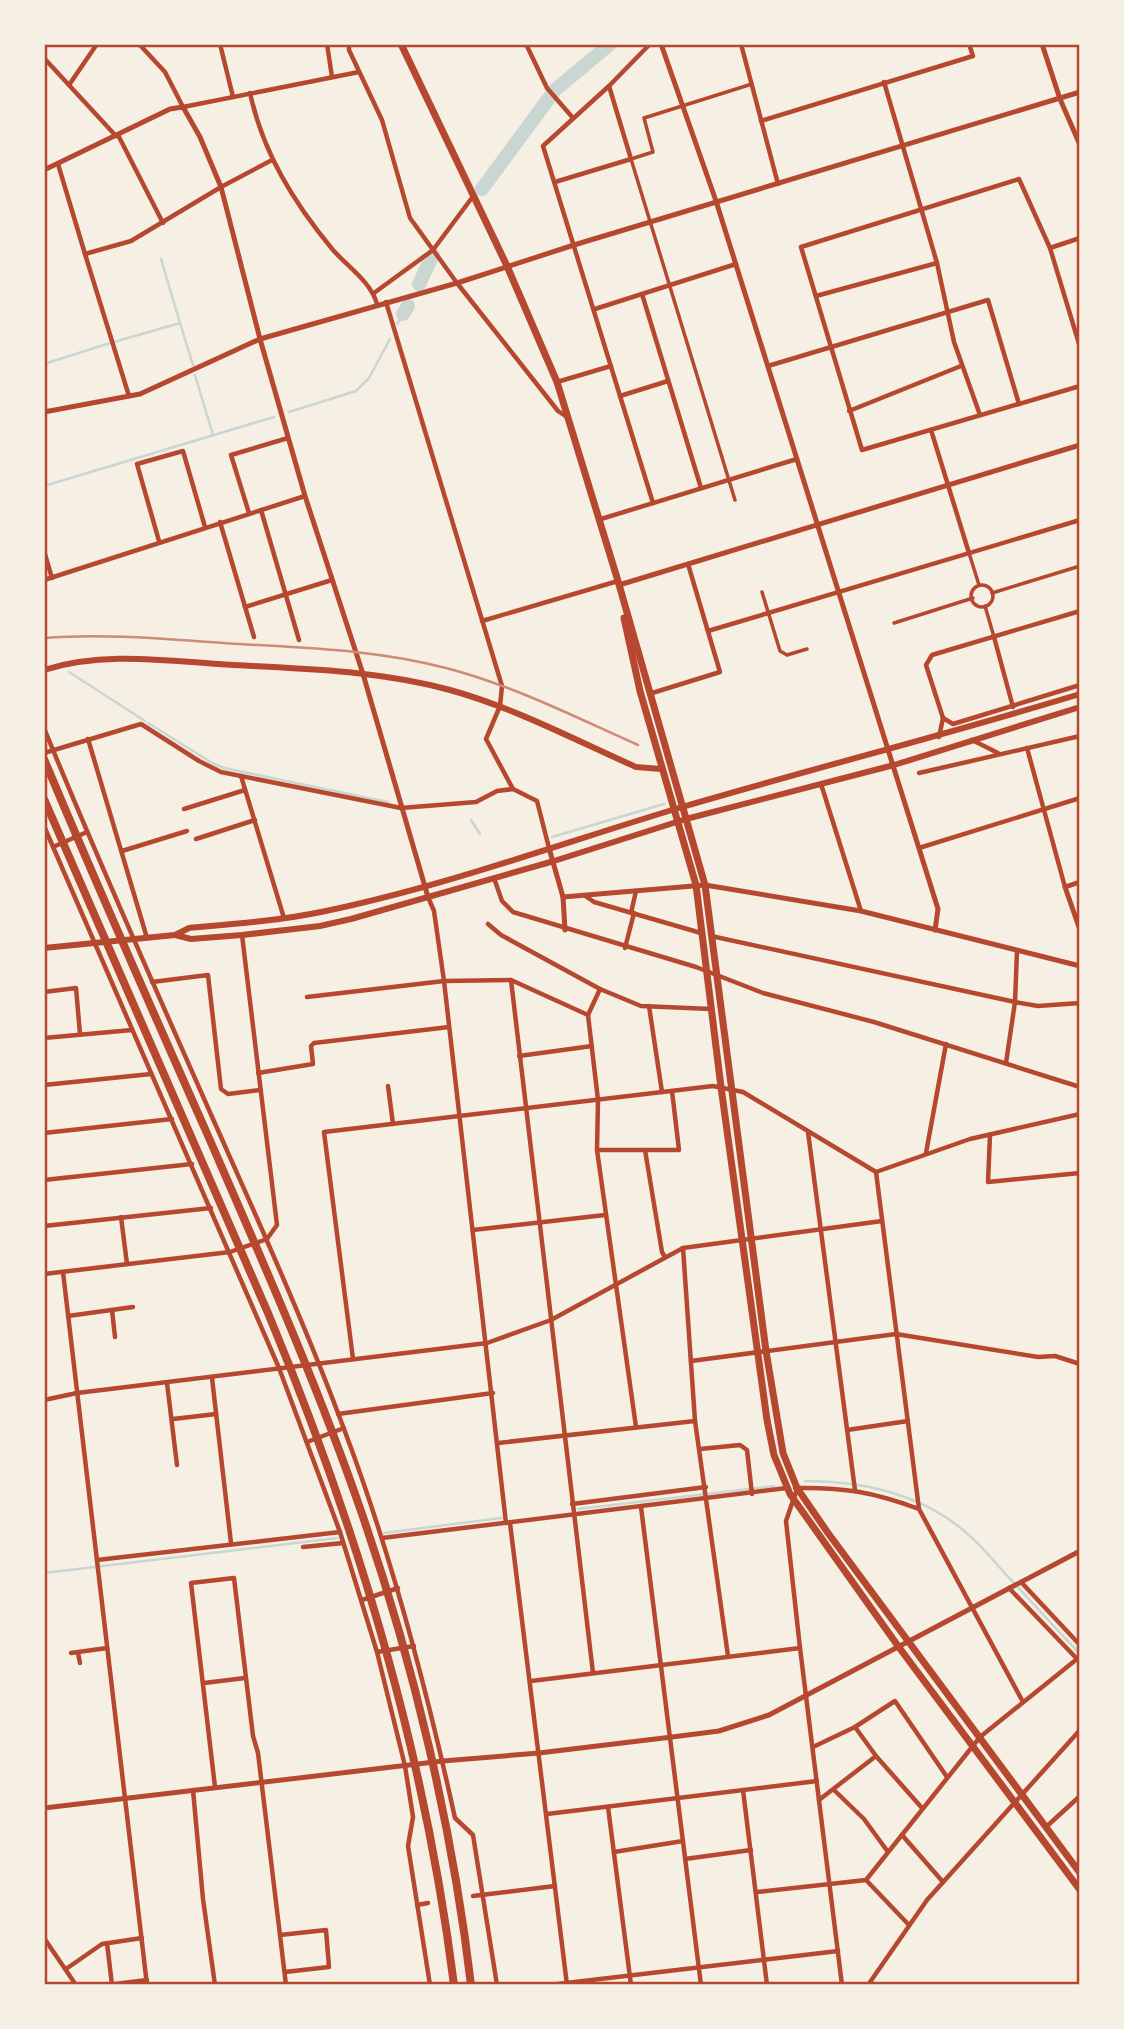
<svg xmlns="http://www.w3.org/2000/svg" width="1124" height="2029" font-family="Raleway,sans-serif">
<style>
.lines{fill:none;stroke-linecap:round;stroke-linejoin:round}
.stream{stroke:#c9d6d2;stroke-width:2.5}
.river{stroke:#c9d6d2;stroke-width:14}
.pedestrian{stroke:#b5482f;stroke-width:3.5}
.minor{stroke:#b5482f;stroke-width:4.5}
.tertiary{stroke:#b5482f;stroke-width:5}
.secondary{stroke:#b5482f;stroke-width:6}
.trunk{stroke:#b5482f;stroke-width:7}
.motorway{stroke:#b5482f;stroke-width:8}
.rail{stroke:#cf8b77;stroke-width:2.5}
.neatline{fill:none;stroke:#b5482f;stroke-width:2.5}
</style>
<rect width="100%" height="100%" fill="#f6efe4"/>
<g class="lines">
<g class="stream">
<polyline points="161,259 180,323"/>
<polyline points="397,324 403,314"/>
<polyline points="114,342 180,323 193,365"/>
<polyline points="44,364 110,343"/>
<polyline points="195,375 213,435"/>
<polyline points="289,412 356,391 369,378 390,339"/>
<polyline points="44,486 274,417"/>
<polyline points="69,672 145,721"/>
<polyline points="148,723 214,764 224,768 388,802"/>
<polyline points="471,820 480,834"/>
<polyline points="552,837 664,804"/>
<path d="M 805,1481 C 865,1481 925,1495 970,1536 C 986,1550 999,1568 1014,1583 C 1036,1607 1058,1631 1080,1654"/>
<polyline points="578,1509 774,1486"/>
<polyline points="384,1533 501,1518"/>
<polyline points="44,1573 338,1538"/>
</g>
<g class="river">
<polyline points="482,189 555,90 610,44"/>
<polyline points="419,284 433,255"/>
<polyline points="403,314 408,306"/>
</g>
<g class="pedestrian">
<polyline points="735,500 631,159 653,152 644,118 752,84"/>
<polyline points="969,553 979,585"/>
<circle cx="982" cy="596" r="11"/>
<polyline points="762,592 780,651 787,655 807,649"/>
<polyline points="992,593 1080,566"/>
<polyline points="985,606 994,637"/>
<polyline points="894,623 973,598"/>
</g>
<g class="minor">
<polyline points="139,44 165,72 183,107 359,72"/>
<polyline points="220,44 233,97"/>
<polyline points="327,44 332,77"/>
<polyline points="349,44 349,50 382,120 410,218 457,283 558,411 567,417"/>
<polyline points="526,44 547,88 573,118"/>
<polyline points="650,44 609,86 543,146 653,503"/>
<polyline points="741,44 778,184"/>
<polyline points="1078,44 1080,46"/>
<polyline points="44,58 116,136"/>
<polyline points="884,82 937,263 954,342 980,415"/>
<polyline points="69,85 97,44"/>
<path d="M 250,93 C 263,153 294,203 333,250 C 348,267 371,282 377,304"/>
<polyline points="761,121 973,56 969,44"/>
<polyline points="118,135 163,223"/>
<polyline points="58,164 85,254 131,241 221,187 272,160"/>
<polyline points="555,182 631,159 609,86"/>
<polyline points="1050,248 1080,238"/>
<polyline points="85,254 129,396"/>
<polyline points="374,293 433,250 474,195"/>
<polyline points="642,294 701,488"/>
<polyline points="816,296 937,263"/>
<polyline points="386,302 502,686 500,706 486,739 513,789 537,801 549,848"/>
<polyline points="595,309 736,264"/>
<polyline points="1080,347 1050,248 1019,179 801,247 862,450 1080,386"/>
<polyline points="768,366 988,300 1019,404"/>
<polyline points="557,382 611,366"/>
<polyline points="620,396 668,381"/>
<polyline points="849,411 961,366"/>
<polyline points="931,430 969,553"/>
<polyline points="261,510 299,640"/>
<polyline points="249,513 231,455 288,438"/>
<polyline points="601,519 797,459"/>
<polyline points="220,522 254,637"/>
<polyline points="159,541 137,464 183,451 205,527"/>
<polyline points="44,551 52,578"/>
<polyline points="44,580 305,496"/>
<polyline points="245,607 332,580"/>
<polyline points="482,621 618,581"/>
<polyline points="708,631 1080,520"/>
<polyline points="994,637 1013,707"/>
<polyline points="649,694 720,672 688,564"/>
<polyline points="943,718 953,724 1080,685"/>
<path d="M 44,728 C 96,856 153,983 209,1110 C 256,1216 304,1321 344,1429 C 392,1556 426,1686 455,1818 L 473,1835 L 497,1985"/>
<polyline points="939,737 943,718 926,665 932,655 1080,611"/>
<polyline points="88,739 147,938"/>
<polyline points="972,740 998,753"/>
<polyline points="1027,748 1065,887"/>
<polyline points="44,753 141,724 199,761 221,772 401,808 476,802 497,791 513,789"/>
<polyline points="919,773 1080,736"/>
<polyline points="241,776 284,918"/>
<polyline points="821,784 861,911"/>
<polyline points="184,809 245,790"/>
<polyline points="44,826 279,1368 340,1532 377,1652 405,1766 413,1817 408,1846 430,1985"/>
<polyline points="196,839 255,820"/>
<polyline points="53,847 87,832"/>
<polyline points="919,848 1080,798"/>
<polyline points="122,851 187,831"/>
<polyline points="494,878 502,901 513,912 696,967 763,993 874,1022 1080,1087"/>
<polyline points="584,895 594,902 701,933"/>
<polyline points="428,897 434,911 444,981 506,1523"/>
<polyline points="631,913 636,891"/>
<polyline points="488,924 501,935 600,989"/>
<polyline points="711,936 1015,1002 1038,1006 1080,1003"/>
<polyline points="625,948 634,913"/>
<polyline points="511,980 593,1673"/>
<polyline points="152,982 208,975 221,1089 228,1094 260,1090"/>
<polyline points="44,992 76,988 80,1034"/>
<polyline points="307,997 444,981 511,980 588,1015 598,1100 597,1150 636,1427"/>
<polyline points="649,1006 662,1092"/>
<polyline points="588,1015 600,989 641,1006 711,1009"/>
<polyline points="44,1038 132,1030"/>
<polyline points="519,1056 592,1046"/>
<polyline points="1006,1063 1015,1002 1017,951"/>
<polyline points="258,1073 313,1064 311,1046 314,1043 449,1027"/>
<polyline points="44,1085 151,1074"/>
<polyline points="388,1086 393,1124"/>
<polyline points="808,1132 855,1490"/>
<polyline points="44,1133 172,1119"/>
<polyline points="990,1135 988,1182 1080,1173"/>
<polyline points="597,1150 679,1150 672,1091"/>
<polyline points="645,1150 662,1252 665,1257"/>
<polyline points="926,1153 946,1044"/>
<polyline points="876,1172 970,1139 1080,1114"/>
<polyline points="44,1180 192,1164"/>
<polyline points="121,1217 127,1264"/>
<polyline points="44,1226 211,1208"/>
<polyline points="473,1230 605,1215"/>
<polyline points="683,1248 695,1421 728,1656"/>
<polyline points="63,1272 147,1985"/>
<polyline points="44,1274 230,1252 267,1239 277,1225 242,935"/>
<polyline points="112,1310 115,1337"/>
<polyline points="68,1316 133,1307"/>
<polyline points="353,1359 324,1132 713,1086 743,1092 876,1172 919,1509 1023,1702"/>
<polyline points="691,1361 896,1334 1038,1357 1055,1356 1080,1364"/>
<polyline points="212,1378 231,1543"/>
<polyline points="167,1383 177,1465"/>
<polyline points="44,1400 77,1393 487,1343 551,1320 683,1248 882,1221"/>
<polyline points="338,1414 493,1393"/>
<polyline points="173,1419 216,1414"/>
<polyline points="847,1430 908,1421"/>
<polyline points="307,1442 344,1428"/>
<polyline points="498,1443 695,1421"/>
<polyline points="700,1449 740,1445 747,1450 752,1494"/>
<path d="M 795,1488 C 844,1487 873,1492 919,1509"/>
<polyline points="797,1489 786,1521 800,1648 842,1985"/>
<polyline points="572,1504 706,1487"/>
<polyline points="641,1507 701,1985"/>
<polyline points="510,1523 567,1985"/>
<polyline points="382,1538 787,1488"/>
<polyline points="303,1547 343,1543"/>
<polyline points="97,1560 340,1532"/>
<polyline points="1021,1582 1080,1645"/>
<polyline points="1009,1588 1080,1662"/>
<polyline points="362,1600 398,1588"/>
<polyline points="377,1652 414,1646"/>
<polyline points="71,1653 107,1648"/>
<polyline points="78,1653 80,1663"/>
<polyline points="531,1681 800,1648"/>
<polyline points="204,1683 245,1678"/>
<polyline points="855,1727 876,1756 922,1808"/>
<polyline points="813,1747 855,1727 895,1701 947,1777"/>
<polyline points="215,1787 191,1583 234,1578 253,1736 258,1753 286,1985"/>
<polyline points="193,1790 203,1899 215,1985"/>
<polyline points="743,1790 767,1985"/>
<polyline points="834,1790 864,1819 888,1852"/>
<polyline points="819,1800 876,1756"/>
<polyline points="608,1807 631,1985"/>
<polyline points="547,1814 817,1781"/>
<polyline points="1046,1827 1080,1796"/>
<polyline points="902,1835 943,1882"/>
<polyline points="614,1852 683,1841"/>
<polyline points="685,1859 751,1850"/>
<polyline points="866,1880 909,1925"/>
<polyline points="757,1892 866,1880 980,1737 1077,1659"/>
<polyline points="473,1896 555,1886"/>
<polyline points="417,1905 428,1903"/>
<polyline points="280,1935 326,1930 329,1967 285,1972"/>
<polyline points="44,1938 76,1985"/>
<polyline points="107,1943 112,1985"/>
<polyline points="66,1969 102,1944 142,1938"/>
<polyline points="107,1985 147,1980"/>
<polyline points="549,1985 838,1951"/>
<polyline points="868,1985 927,1900 1080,1730"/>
</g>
<g class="tertiary">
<polyline points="661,44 716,201 938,909 935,930"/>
<polyline points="1042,44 1060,99 1080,145"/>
<polyline points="44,170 170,109 183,107 200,137 221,187 260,339 305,496 363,674 428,897"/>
<polyline points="44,412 140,394 260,339 457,283 574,245 1080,92"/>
<polyline points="619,585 1080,445"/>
<polyline points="549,848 563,897 565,930"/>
<polyline points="1080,882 1065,887 1080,930"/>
<polyline points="563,897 705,885 861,911 1080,966"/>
<polyline points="44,1808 443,1761 539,1753 672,1737 719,1731 769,1715 1080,1551"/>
</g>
<g class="secondary">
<path d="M 44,670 C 100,652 160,660 218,664 C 295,669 375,669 450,690 C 515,708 575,740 636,767 L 661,769"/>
<polyline points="175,935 191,939 242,935 320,926 351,919 554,861 686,819 894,765 1080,707"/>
<path d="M 44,948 L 175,935 L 189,928 C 233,924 277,921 321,912 C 443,887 562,843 682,807 C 815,768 948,734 1080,694"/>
</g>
<g class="trunk">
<polyline points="401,44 507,266 557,382 618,581 705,885 766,1351 783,1453 797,1488 828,1533 1080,1873"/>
<polyline points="624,618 640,691 696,885 721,1087 767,1420 774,1455 790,1494 898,1646 1080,1890"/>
</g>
<g class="motorway">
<path d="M 44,759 C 97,886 153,1012 209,1138 C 263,1262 318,1386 362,1514 C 413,1661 453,1830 471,1985"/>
<path d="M 44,799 L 268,1313 C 358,1529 425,1753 454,1985"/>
</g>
<path class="rail" d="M 44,638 C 109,633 175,640 240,644 C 309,648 378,650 446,668 C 512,685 575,717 638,745"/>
</g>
<rect width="1124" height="2029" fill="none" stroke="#f6efe4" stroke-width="91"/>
<rect x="46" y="46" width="1032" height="1937" class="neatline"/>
</svg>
